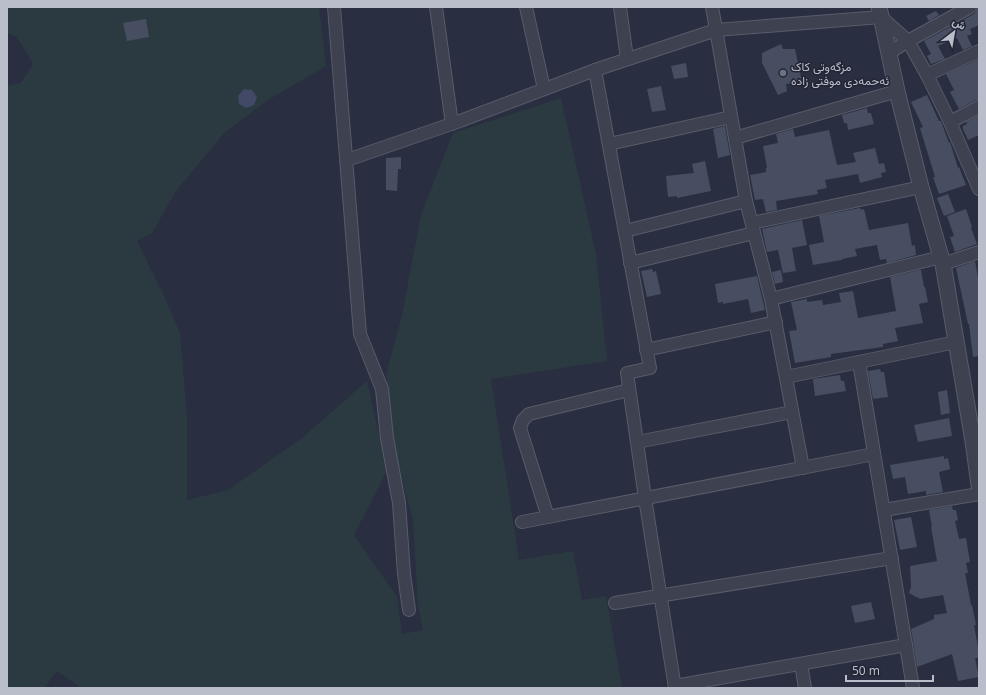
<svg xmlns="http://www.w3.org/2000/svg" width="986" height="695" font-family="'Noto Sans',Vazirmatn,sans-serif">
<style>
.green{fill:#2b3a41}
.water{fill:#414967}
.building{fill:#484e61}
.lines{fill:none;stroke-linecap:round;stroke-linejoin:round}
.minor-casing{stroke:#585c6a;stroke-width:14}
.tertiary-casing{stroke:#585c6a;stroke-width:17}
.minor{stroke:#3d4150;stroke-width:12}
.tertiary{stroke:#3d4150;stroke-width:15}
.worship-dot{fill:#6b7280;stroke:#222635;stroke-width:1.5}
.labels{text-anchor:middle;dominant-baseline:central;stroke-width:3;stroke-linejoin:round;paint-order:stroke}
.poi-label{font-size:12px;fill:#babdca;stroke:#222635;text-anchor:start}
</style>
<rect width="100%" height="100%" fill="#292e40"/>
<polygon class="green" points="7,7 319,7 326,66 268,100 225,132 176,191 152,233 137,241 164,296 180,333 187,419 187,500 228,490 302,438 367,381 387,471 354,535 397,597 402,634 423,630 418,605 413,520 396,456 386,375 402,315 421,215 453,133 561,98 596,254 607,361 491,379 519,560 573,551 582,600 606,596 622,688 81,688 57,671 44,688 7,688 7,86 21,83 33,64 17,37 7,33"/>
<polygon class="water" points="244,89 252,90 257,97 254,105 246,108 239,104 238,96"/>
<g class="building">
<polygon points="979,7 979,25 970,29 972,34 967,36 972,46 963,50 957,38 938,46 945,59 931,64 927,56 931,54 924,41 974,14 976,11 977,8"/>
<polygon points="936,11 939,15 929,21 926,16"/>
<polygon points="146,19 149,37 127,41 123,23"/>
<polygon points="781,44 783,49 795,49 802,82 786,84 787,91 778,95 762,63 762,53"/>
<polygon points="979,59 979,100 976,100 959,109 950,92 954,90 946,74"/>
<polygon points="686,63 688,77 674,79 671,66"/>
<polygon points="661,86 666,110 652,112 647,89"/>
<polygon points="927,95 939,121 941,121 942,124 949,143 950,142 958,168 959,167 966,185 939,194 933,177 935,177 920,128 923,127 911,102"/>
<polygon points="867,108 868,113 871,113 874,124 848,130 847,123 844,123 842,115"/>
<polygon points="979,115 979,135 968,140 963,129 963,126 967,124 966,122"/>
<polygon points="725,126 730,155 718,158 713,129"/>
<polygon points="793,129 795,137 829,130 837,165 856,162 853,153 875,148 879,164 884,163 886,172 881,173 882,177 860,183 858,174 825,180 827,188 817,190 818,194 776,201 777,210 766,212 763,199 755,200 750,175 766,172 766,168 767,168 763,146 778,143 776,134"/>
<polygon points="401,157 401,169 398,169 397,191 386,190 386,158"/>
<polygon points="705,161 711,191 677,198 677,196 668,197 666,176 694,173 692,164"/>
<polygon points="948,194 955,212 944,216 937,198"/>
<polygon points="860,208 861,210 864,209 869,230 908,223 912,246 915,245 916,255 887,263 886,259 880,260 877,245 855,249 857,256 842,259 842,260 813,265 809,245 824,242 819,216"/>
<polygon points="966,209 972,227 971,228 977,244 955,252 950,237 954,236 947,216"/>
<polygon points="802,220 807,245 792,248 796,271 783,273 778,250 767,252 762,229"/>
<polygon points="975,261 979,283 979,356 973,357 969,324 968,324 956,268"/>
<polygon points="652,269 653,272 656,271 661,294 647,297 641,271"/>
<polygon points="781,270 783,282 775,284 772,272"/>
<polygon points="919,270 921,270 924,287 925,287 928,302 919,304 923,323 895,328 898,341 883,344 883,347 831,354 831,357 795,363 789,331 797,330 791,302 807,299 807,302 822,300 823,305 841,302 839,293 853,291 858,318 896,311 890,277"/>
<polygon points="757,276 765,310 751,313 748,299 723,304 723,302 718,303 715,284"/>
<polygon points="880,369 881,372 884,372 888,397 873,399 868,371"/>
<polygon points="840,375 841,381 844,381 846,391 815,396 813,379"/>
<polygon points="947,390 950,413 941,415 938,392"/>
<polygon points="949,418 952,436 918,442 914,425"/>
<polygon points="944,456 944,459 948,458 950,469 939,472 943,492 926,495 926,491 908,494 905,477 893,479 890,465"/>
<polygon points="952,506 953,510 956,510 958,520 955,521 959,539 966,538 970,562 966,563 968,573 965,573 971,605 972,605 976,625 974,625 979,653 979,658 975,658 979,677 958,681 952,654 917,667 911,629 934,619 934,615 947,613 943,595 919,599 919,597 918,598 909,593 911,587 910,566 937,561 931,527 932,527 929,510"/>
<polygon points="911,517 917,547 900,550 894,520"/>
<polygon points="871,602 875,619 855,623 851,606"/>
</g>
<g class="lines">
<defs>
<g id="minor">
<polyline points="334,7 360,334 382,389 387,438 399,503 404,574 409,610"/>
<polyline points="436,7 452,124"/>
<polyline points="526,7 544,89"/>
<polyline points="620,7 627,59"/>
<polyline points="712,7 746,201 771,299 803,468"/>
<polyline points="889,53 908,41 970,7"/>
<polyline points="595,70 650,368 627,373 645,498 675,688"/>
<polyline points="927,75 979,51"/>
<polyline points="950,122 979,107"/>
<polyline points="735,138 897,91"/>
<polyline points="609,144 731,117"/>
<polyline points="347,160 460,121 595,70 716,30 881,17 908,41 927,75 950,122 979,189"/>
<polyline points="752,223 921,187"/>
<polyline points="625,231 746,201"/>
<polyline points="630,263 754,233"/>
<polyline points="943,264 979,252"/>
<polyline points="771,299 941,257"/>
<polyline points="646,350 776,322"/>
<polyline points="859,362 913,688"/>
<polyline points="786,377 956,342"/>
<polyline points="637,442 792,412"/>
<polyline points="884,510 979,494"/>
<polyline points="548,517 520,428 523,420 529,414 629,390"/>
<polyline points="522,522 874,454"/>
<polyline points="615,603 892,558"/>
<polyline points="801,664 805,688"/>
<polyline points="675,686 906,645"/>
</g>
<polyline id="tertiary" points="879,7 897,91 921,187 943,264 973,441 979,485"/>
</defs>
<use href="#minor" class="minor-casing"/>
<use href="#tertiary" class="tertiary-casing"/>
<use href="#minor" class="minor"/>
<use href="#tertiary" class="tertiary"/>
</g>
<circle class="worship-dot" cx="783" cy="73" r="4"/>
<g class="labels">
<g class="poi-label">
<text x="791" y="66">مزگەوتی کاک<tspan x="791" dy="14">ئەحمەدی موفتی زادە</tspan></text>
</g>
</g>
<rect width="986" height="695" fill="none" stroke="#babdca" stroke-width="16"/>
<g transform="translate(954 32) rotate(31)" stroke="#222635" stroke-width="3" paint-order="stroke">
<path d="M0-3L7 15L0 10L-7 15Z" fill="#babdca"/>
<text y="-6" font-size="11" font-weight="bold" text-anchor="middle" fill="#babdca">ش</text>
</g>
<path d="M846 675v6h87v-6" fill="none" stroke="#babdca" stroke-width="2"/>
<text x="852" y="675" font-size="12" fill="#babdca" stroke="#222635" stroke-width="3" paint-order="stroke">50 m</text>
</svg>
